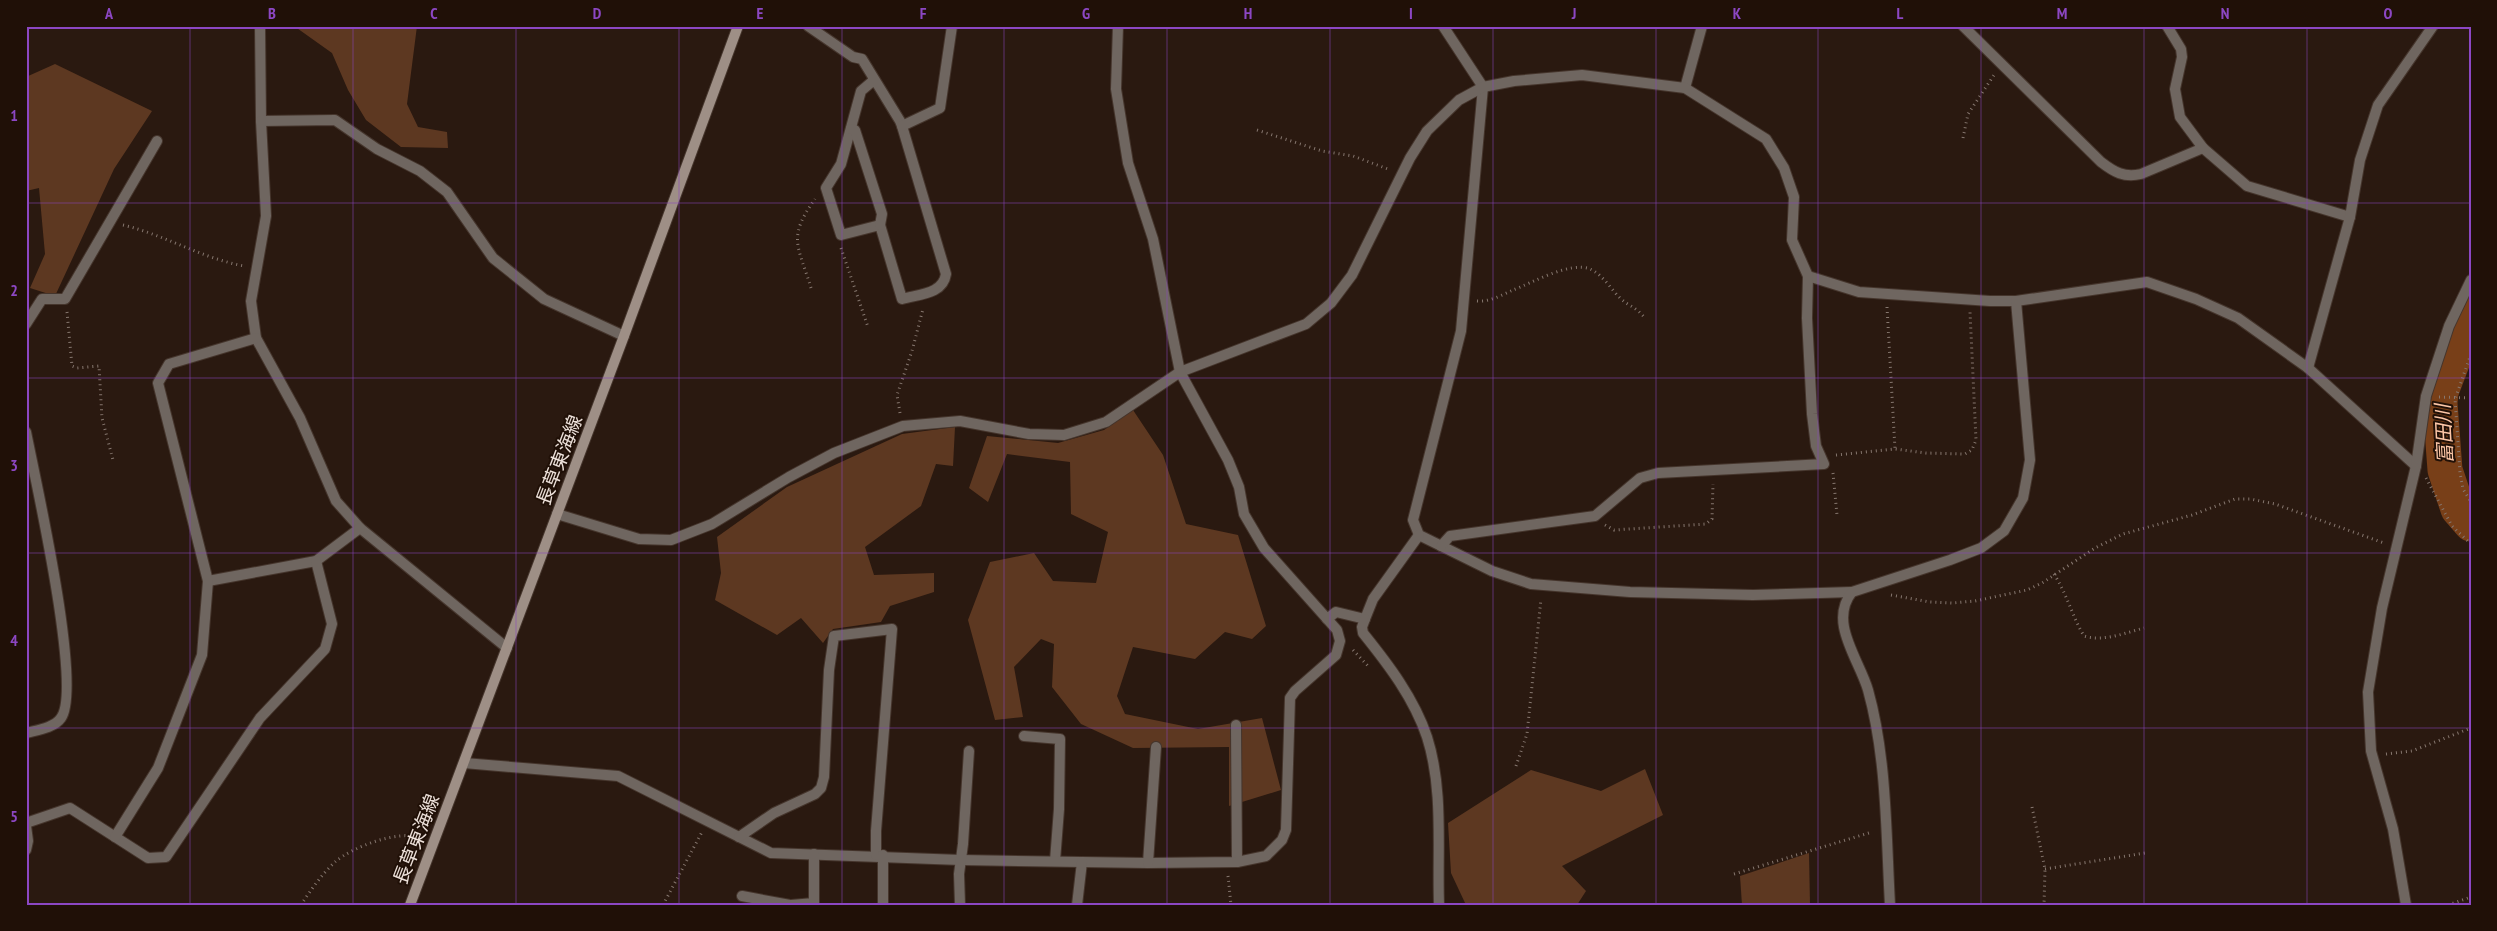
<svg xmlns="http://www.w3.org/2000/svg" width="2497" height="931" font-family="'PT Sans Narrow','Noto Sans JP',sans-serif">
<rect width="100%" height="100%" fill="#2a1910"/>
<g fill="#5d3821">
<polygon points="294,26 417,26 407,104 418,127 447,132 448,148 401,147 366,120 348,90 332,53"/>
<polygon points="55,64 152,111 114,169 55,296 30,288 45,254 39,188 26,191 26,77"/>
<polygon points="1133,410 1163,455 1186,524 1238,535 1266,626 1252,639 1225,632 1195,659 1133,647 1117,696 1125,714 1198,729 1262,718 1281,790 1229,806 1229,747 1133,748 1081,724 1052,687 1054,644 1041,639 1014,667 1023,717 995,720 968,620 990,562 1034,553 1053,581 1096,583 1108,532 1071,514 1070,462 1007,454 988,502 969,488 987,436 1058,443 1104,430"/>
<polygon points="955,427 953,466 936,464 921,506 865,547 874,575 934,573 934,592 890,606 881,622 833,629 823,643 801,618 777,635 715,600 721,573 717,537 787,487 902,434"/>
<polygon points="1645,769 1663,815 1562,866 1586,891 1577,905 1466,905 1451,873 1448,823 1531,770 1601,791"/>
<polygon points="1809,853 1810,905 1742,905 1740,876"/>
</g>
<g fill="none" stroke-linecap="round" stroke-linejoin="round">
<polyline stroke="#783f18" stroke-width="35" points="2471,313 2441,392 2440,403 2445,470 2458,509 2471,524"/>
<g stroke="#45352c" stroke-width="12">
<g id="minor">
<polyline points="260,26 261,121 266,216 251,301 256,338 300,418 336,501 360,528 507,648"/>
<path d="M 808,26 L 853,57 L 862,59 L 900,121 L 902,126 L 946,274 C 943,294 920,294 902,299 L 880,225 L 841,235 L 826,188 L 841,164 L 861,91 L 874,80"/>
<polyline points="1443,26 1483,87 1461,331 1413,520 1419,535 1492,571 1531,584 1630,592 1753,595 1852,592"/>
<path d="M 1963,26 L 2101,162 C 2114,172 2124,178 2141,174 L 2203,148"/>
<polyline points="2167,26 2181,49 2182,57 2175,89 2180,117 2203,148 2247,186 2350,217"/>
<polyline points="1685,88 1702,26"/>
<polyline points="261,121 335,120 377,149 420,171 447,192 493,258 544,299 624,336"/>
<polyline points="902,126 940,108 952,26"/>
<polyline points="851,129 855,130 882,214 880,225"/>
<polyline points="1808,276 1859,292 1990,301 2016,301 2147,282 2196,299 2238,318 2308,368 2416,466"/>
<polyline points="26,324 42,299 65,299 157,141"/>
<polyline points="2308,368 2350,217 2360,160 2378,105 2433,26"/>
<path d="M 26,432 C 35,478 83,688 61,718 C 54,728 37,730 26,733"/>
<polyline points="557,514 639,539 671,540 712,524 789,477 834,453 903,426 960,421 1029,434 1064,435 1106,422 1180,372 1306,324 1331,303 1352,275 1410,158 1427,131 1459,100 1483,87 1514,81 1582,75 1685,88 1766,139 1784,168 1794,197 1792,240 1808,276 1807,318 1812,414 1816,446 1824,464 1658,473 1640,478 1595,516 1450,536 1441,546"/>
<polyline points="208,581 316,561 360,528"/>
<polyline points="1327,619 1336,612 1365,619 1373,599 1419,535"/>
<path d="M 1365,619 L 1362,627 L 1363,633 C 1388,664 1414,698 1427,737 C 1444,790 1437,850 1439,905"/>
<polyline points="1236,725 1237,862"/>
<polyline points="1024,736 1060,739 1059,809 1055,861"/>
<polyline points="464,763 618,776 771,853 961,860 1148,863 1237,862 1266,856 1282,840 1286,830 1290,698 1295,691 1336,655 1340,641 1337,630 1264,548 1244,514 1239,487 1228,460 1180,372 1153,239 1128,163 1116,89 1118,26"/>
<polyline points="26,823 70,808 148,858 166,857 260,718 325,649 332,624 316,561"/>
<polyline points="26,826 28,841 26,850"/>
<polyline points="115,837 158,768 202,655 208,581 158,383 169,364 256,338"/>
<polyline points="739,837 774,813 815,794 821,788 824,777 829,670 834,636 892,629 876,831 876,855"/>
<polyline points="1148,863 1156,747"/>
<polyline points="742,896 790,905"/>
<polyline points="791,905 814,903 814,854"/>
<polyline points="883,905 883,855"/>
<polyline points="960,905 959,874 963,844 969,751"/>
<polyline points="1077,905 1082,862"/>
<path d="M 1890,905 C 1886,834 1887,758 1868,690 C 1859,659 1828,622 1852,592 L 1950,560 L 1981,548 L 2004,531 L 2023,498 L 2030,460 L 2016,301"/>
<polyline points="2406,905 2393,829 2371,751 2368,692 2382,608 2416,466 2426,396 2449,326 2471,280"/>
</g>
</g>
<g stroke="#45352c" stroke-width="12">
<polyline id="secondary" points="410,905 624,336 738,26"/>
</g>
<g stroke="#86776f" stroke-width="3" stroke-dasharray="1 4" stroke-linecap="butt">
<polyline points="1257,130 1322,151 1353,156 1388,169"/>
<polyline points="1963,138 1968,114 1994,75"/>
<path d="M 123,225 C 165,235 201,258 244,266"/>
<polyline points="841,248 868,327"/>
<path d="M 811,288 C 798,245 787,238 815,199"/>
<path d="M 1477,301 C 1490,302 1502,295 1513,290 C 1532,283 1570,261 1590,269 C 1602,274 1611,289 1620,298 C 1628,306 1635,306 1644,317"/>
<polyline points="1887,307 1895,449"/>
<polyline points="67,312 72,366 77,368 99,366 102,418 113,460"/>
<polyline points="2471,354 2455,399 2460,473 2463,489 2471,502"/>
<polyline points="2439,397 2471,398"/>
<polyline points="900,413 897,395 912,351 923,309"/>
<polyline points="1836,455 1895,449 1926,453 1965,454 1972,450 1976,440 1970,312"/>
<polyline points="1833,473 1837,515"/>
<polyline points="2426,478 2452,526 2471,544"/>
<polyline points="1605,525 1614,530 1706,524 1712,519 1713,484"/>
<path d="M 2054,574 C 2067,594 2072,616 2084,636 C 2103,642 2125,633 2144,628"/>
<polyline points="1891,595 1930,602 1952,603 1975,601 2027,590 2042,583 2095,548 2123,534 2192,515 2235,499 2250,499 2275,504 2384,543"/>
<polyline points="1353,650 1369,667"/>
<polyline points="2386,754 2412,751 2471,728"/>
<polyline points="1516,766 1527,734 1541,599"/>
<polyline points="2032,807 2045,869 2044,905"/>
<polyline points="2045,869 2145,853"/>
<polyline points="1734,874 1872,832"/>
<polyline points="1228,876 1231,905"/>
<path d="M 301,905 C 310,891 322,874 335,862 C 352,847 400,829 421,838"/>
<polyline points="663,905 702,832"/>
<polyline points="2448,905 2471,897"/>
</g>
<use href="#minor" stroke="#6f6660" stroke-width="10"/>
<use href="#secondary" stroke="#9e8f86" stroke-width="10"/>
</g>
<path fill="none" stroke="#8c47c3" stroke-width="1" stroke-opacity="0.55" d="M 190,26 L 190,905M 353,26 L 353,905M 516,26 L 516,905M 679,26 L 679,905M 842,26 L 842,905M 1004,26 L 1004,905M 1167,26 L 1167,905M 1330,26 L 1330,905M 1493,26 L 1493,905M 1656,26 L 1656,905M 1818,26 L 1818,905M 1981,26 L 1981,905M 2144,26 L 2144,905M 2307,26 L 2307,905M 26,203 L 2471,203M 26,378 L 2471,378M 26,553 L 2471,553M 26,728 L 2471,728"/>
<g text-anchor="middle" stroke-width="4" stroke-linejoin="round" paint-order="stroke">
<g font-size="19" fill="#ede1da" stroke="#201007">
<text transform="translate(559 460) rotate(-69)" y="7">長草東海線</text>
<text transform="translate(416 839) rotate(-69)" y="7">長草東海線</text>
</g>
<g font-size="20" font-style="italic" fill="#fcc6a7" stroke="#201007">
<text transform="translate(2444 434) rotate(-93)" y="7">富田川</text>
</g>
</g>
<rect width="2497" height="931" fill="none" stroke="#201007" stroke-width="55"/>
<rect x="28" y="28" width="2442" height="876" fill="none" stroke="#8c47c3" stroke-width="2"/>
<g font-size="16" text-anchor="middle" font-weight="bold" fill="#8c47c3">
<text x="109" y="19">A</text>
<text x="272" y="19">B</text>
<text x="434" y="19">C</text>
<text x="597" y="19">D</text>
<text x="760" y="19">E</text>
<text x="923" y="19">F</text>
<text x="1086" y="19">G</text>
<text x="1248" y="19">H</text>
<text x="1411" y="19">I</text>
<text x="1574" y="19">J</text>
<text x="1737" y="19">K</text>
<text x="1900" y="19">L</text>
<text x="2062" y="19">M</text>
<text x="2225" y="19">N</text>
<text x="2388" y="19">O</text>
<text x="14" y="121">1</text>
<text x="14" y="296">2</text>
<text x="14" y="471">3</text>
<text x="14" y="646">4</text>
<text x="14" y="822">5</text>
</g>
</svg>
